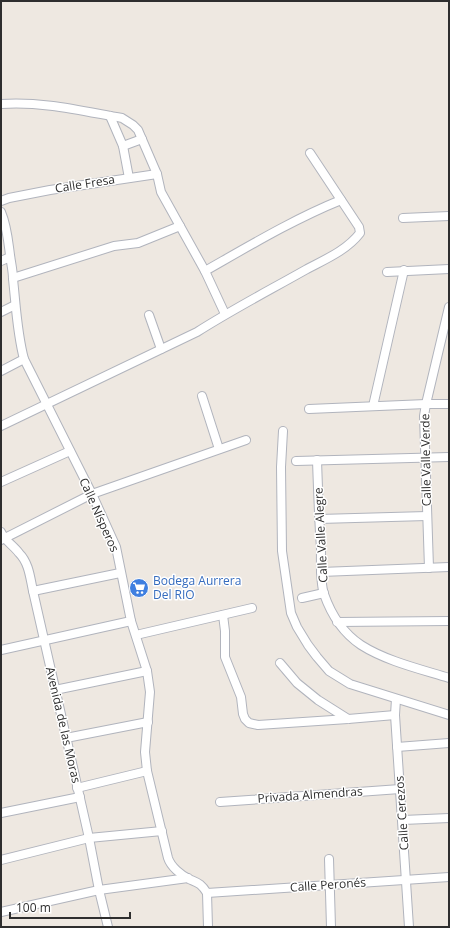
<svg xmlns="http://www.w3.org/2000/svg" width="450" height="928" font-family="'Open Sans',sans-serif">
<rect width="100%" height="100%" fill="#eee8e1"/>
<g fill="none" stroke-linecap="round" stroke-linejoin="round">
<g stroke="#b1b4bd" stroke-width="10">
<g id="minor">
<path d="M 1,104 C 42,101 82,111 122,118 L 133,125 L 138,130 L 141,137 L 157,174 L 161,192 L 205,271 L 225,314"/>
<polyline points="110,116 123,146 129,178"/>
<polyline points="123,146 142,139"/>
<polyline points="1,201 9,198 50,190 157,174"/>
<path d="M 1,212 C 7,226 8,240 10,255 C 11,263 13,271 13,279 C 16,306 17,333 24,359 L 92,494 L 116,547 L 131,621 L 147,671 L 150,692 L 145,752 L 147,771 L 168,858 C 171,867 181,875 189,879 C 198,883 201,883 207,893 L 208,927"/>
<polyline points="403,218 449,216"/>
<polyline points="1,261 10,257"/>
<path d="M 205,271 C 249,246 294,219 341,200"/>
<polyline points="387,272 449,269"/>
<polyline points="13,278 114,246 138,243 180,226"/>
<polyline points="1,312 15,305"/>
<polyline points="149,315 161,349"/>
<polyline points="1,371 24,359"/>
<polyline points="202,396 219,449"/>
<polyline points="373,406 404,270"/>
<polyline points="309,409 426,404 449,404"/>
<path d="M 1,426 L 197,332 C 233,309 270,290 307,269 C 326,259 347,250 360,233 L 359,227 L 310,153"/>
<polyline points="283,431 281,467 282,551 291,613 297,627 308,645 317,657 329,671 350,684 449,715"/>
<path d="M 317,460 C 318,490 319,519 321,549 C 321,562 320,582 324,594 C 331,614 343,633 361,645 C 386,661 420,669 449,678"/>
<polyline points="296,461 449,457"/>
<polyline points="1,482 70,451"/>
<polyline points="319,519 427,516"/>
<path d="M 1,532 C 5,541 13,545 19,553 C 29,563 30,577 33,591 L 89,838 L 99,890 L 108,927"/>
<polyline points="1,540 92,494 246,440"/>
<polyline points="429,568 424,416 426,404 449,307"/>
<polyline points="321,572 449,567"/>
<polyline points="33,591 120,573"/>
<polyline points="302,598 324,593"/>
<polyline points="223,615 225,631 225,657 241,697 243,714 245,719 249,723 258,725 348,719 395,715"/>
<polyline points="337,622 449,621"/>
<polyline points="136,635 252,608"/>
<polyline points="1,650 131,621"/>
<polyline points="280,663 297,683 318,700 348,719"/>
<polyline points="55,690 147,671"/>
<polyline points="396,699 395,715 409,927"/>
<polyline points="66,738 148,722"/>
<polyline points="397,747 449,743"/>
<polyline points="77,788 147,771"/>
<polyline points="220,802 400,789"/>
<polyline points="1,813 80,797"/>
<polyline points="403,820 449,818"/>
<polyline points="329,859 331,927"/>
<polyline points="1,860 89,838 162,831"/>
<polyline points="207,893 449,877"/>
<polyline points="1,912 99,890 188,878"/>
</g>
</g>
<use href="#minor" stroke="#fff" stroke-width="8"/>
</g>
<defs>
<g id="supermarket-disc" transform="scale(1)"><circle r="9.5" fill="#3f7fe0" stroke="#fff"/><path d="M-6-5.5h2.5l.6 2H6L4.5 2H-2.5L-4.4-4H-6ZM-1.5 3.2a1.3 1.3 0 1 0 .1 0ZM3 3.2a1.3 1.3 0 1 0 .1 0Z" fill="#fff"/></g>
</defs>
<g fill-rule="evenodd">
<use href="#supermarket-disc" x="139" y="588"/>
</g>
<g text-anchor="middle" stroke-width="3" stroke-linejoin="round" paint-order="stroke">
<g font-size="12" fill="#2e2e2e" stroke="#fff">
<text transform="translate(85 184) rotate(-9)" y="4">Calle Fresa</text>
<text transform="translate(426 460) rotate(-91)" y="4">Calle Valle Verde</text>
<text transform="translate(99 515) rotate(66)" y="4">Calle Nísperos</text>
<text transform="translate(321 535) rotate(-93)" y="4">Calle Valle Alegre</text>
<text transform="translate(63 725) rotate(77)" y="4">Avenida de las Moras</text>
<text transform="translate(310 795) rotate(-4)" y="4">Privada Almendras</text>
<text transform="translate(402 813) rotate(-94)" y="4">Calle Cerezos</text>
<text transform="translate(328 885) rotate(-4)" y="4">Calle Peronés</text>
</g>
<g font-size="12" fill="#366cbe" stroke="#fff" text-anchor="start">
<text x="153" y="585">Bodega Aurrera<tspan x="153" dy="14">Del RIO</tspan></text>
</g>
</g>
<rect width="450" height="928" fill="none" stroke="#2e2e2e" stroke-width="4"/>
<path d="M10 912v6h120v-6" fill="none" stroke="#2e2e2e" stroke-width="2"/>
<text x="16" y="912" font-size="12" fill="#2e2e2e" stroke="#ffffff" stroke-width="3" paint-order="stroke">100 m</text>
</svg>
